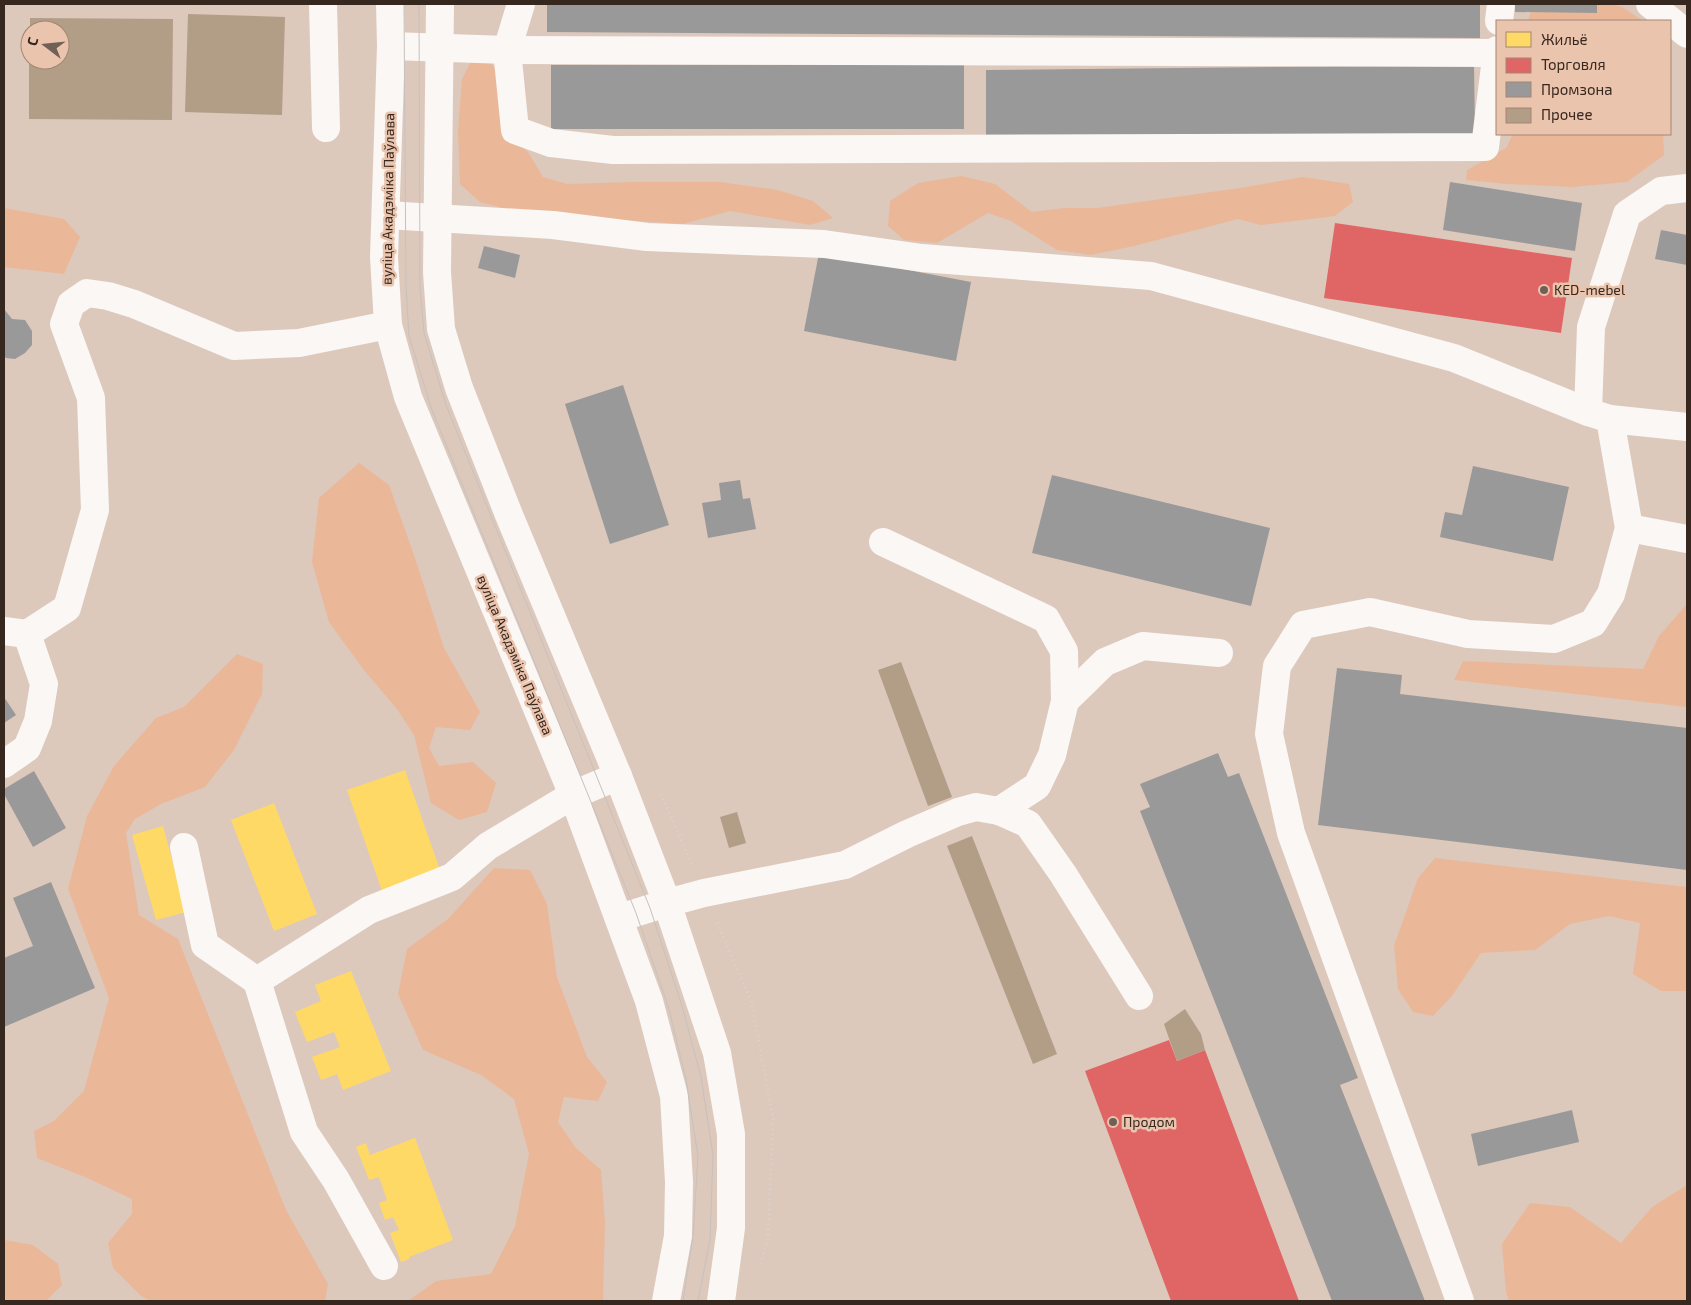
<svg xmlns="http://www.w3.org/2000/svg" width="1691" height="1305" font-family="'Exo 2',sans-serif">
<rect width="100%" height="100%" fill="#ddc8bc"/>
<g fill="#eab898">
<polygon points="1533,4 1610,4 1622,7 1643,21 1528,21"/>
<polygon points="472,59 489,61 505,80 513,140 528,152 543,177 567,184 631,182 719,182 778,190 813,201 833,218 810,225 730,211 683,224 521,213 480,202 460,184 458,131 462,79"/>
<polygon points="1513,134 1663,134 1664,155 1627,182 1572,187 1507,184 1466,180 1467,170 1506,148"/>
<polygon points="961,176 995,184 1032,212 1064,208 1097,208 1240,188 1303,177 1349,184 1353,202 1335,216 1261,225 1238,219 1134,246 1091,255 1057,250 1011,221 988,213 937,243 904,240 888,226 890,201 918,183"/>
<polygon points="4,208 64,219 80,237 64,274 4,267"/>
<polygon points="359,463 389,485 415,558 444,648 480,712 470,730 436,727 429,748 439,766 473,762 496,783 487,812 459,820 431,803 414,735 397,709 363,669 329,622 312,562 319,498"/>
<polygon points="1687,604 1687,707 1454,680 1463,661 1643,669 1659,636"/>
<polygon points="237,654 263,664 262,694 234,750 205,787 161,804 135,819 126,833 139,915 178,939 286,1210 328,1284 325,1301 150,1301 141,1296 113,1268 108,1243 132,1214 132,1199 85,1177 37,1158 34,1131 54,1121 84,1091 109,998 68,889 87,816 114,766 156,718 184,707"/>
<polygon points="1435,858 1687,887 1687,991 1661,991 1633,974 1640,923 1609,916 1570,924 1535,950 1481,953 1452,996 1433,1016 1413,1012 1398,989 1394,946 1418,878"/>
<polygon points="494,868 530,870 547,904 557,977 587,1057 607,1082 598,1101 564,1097 558,1122 576,1148 601,1170 605,1222 603,1301 408,1301 436,1281 491,1274 515,1226 529,1154 514,1099 481,1075 423,1050 398,994 407,949 448,919"/>
<polygon points="1687,1185 1687,1301 1509,1301 1506,1292 1502,1244 1530,1203 1570,1207 1621,1243 1652,1207"/>
<polygon points="4,1240 33,1245 58,1264 62,1285 46,1301 4,1301"/>
</g>
<g fill="#ffd966">
<polygon points="405,770 440,870 382,891 347,790"/>
<polygon points="274,803 317,914 274,931 231,820"/>
<polygon points="163,826 186,912 156,920 132,835"/>
<polygon points="351,971 391,1071 343,1090 337,1074 321,1080 312,1057 340,1047 334,1032 307,1042 295,1012 321,1001 315,985"/>
<polygon points="415,1138 453,1240 409,1257 409,1259 401,1262 390,1233 399,1230 393,1217 385,1220 379,1203 387,1200 379,1177 369,1180 356,1147 366,1143 370,1155"/>
</g>
<g fill="#e06666">
<polygon points="1335,223 1572,258 1561,333 1324,298"/>
<polygon points="1169,1040 1177,1061 1205,1050 1299,1301 1171,1301 1085,1071"/>
</g>
<g fill="#999">
<polygon points="547,4 1480,4 1480,38 547,32"/>
<polygon points="1515,4 1597,4 1597,13 1515,12"/>
<rect x="551" y="65" width="413" height="64"/>
<polygon points="1474,65 1475,134 986,139 986,70"/>
<polygon points="1450,182 1582,203 1575,251 1443,230"/>
<polygon points="1661,230 1687,235 1687,265 1655,259"/>
<polygon points="484,246 520,255 515,278 478,268"/>
<polygon points="819,253 971,282 956,361 804,331"/>
<polygon points="4,309 12,319 25,320 32,331 32,345 25,353 15,359 6,358 4,356"/>
<polygon points="623,385 669,525 610,544 565,404"/>
<polygon points="1473,466 1569,487 1553,561 1440,537 1445,512 1462,515"/>
<polygon points="1052,475 1270,528 1251,606 1032,553"/>
<polygon points="740,480 743,499 750,498 756,529 708,538 702,503 721,500 719,483"/>
<polygon points="1337,668 1402,675 1400,694 1687,728 1687,870 1318,825"/>
<polygon points="4,697 16,715 4,723"/>
<polygon points="1218,753 1228,777 1239,773 1358,1078 1340,1085 1425,1301 1332,1301 1140,811 1150,807 1140,784"/>
<polygon points="34,771 66,828 33,847 4,794 4,789"/>
<polygon points="51,882 95,988 4,1027 4,958 33,946 13,898"/>
<polygon points="1572,1110 1579,1142 1478,1166 1471,1134"/>
</g>
<g fill="#b29d87">
<polygon points="188,14 285,17 282,115 185,112"/>
<polygon points="30,18 173,19 172,120 29,119 29,60 60,60 60,30 30,30"/>
<polygon points="901,662 952,797 928,806 878,670"/>
<polygon points="737,812 746,843 729,848 720,817"/>
<polygon points="972,836 1057,1054 1033,1064 947,846"/>
<polygon points="1185,1009 1201,1034 1205,1050 1177,1061 1164,1024"/>
</g>
<g fill="none" stroke-linecap="round" stroke-linejoin="round">
<g stroke="#dad3cf" stroke-width="3" stroke-dasharray="1 4" stroke-linecap="butt">
<polyline points="661,794 692,864"/>
<polyline points="717,923 751,1000 773,1119 768,1237 760,1266"/>
</g>
<g stroke="#faf7f5" stroke-width="28">
<polyline points="323,4 326,128"/>
<polyline points="521,4 507,50 515,130 551,143 613,150 1485,147 1497,50"/>
<polyline points="1650,4 1687,34"/>
<polyline points="1499,21 1501,4"/>
<polyline points="391,46 507,50 1497,53"/>
<polyline points="386,215 553,225 647,237 824,244 922,258 1151,276 1454,358 1588,412"/>
<polyline points="1610,419 1687,427"/>
<polyline points="1629,528 1687,539"/>
<polyline points="883,542 1046,619 1064,651 1065,701 1052,755 1037,786 999,811"/>
<polyline points="4,631 27,634 67,608 95,510 91,398 64,324 71,304 87,293 108,296 134,304 234,346 299,343 388,325"/>
<polyline points="1065,701 1105,662 1143,646 1219,653"/>
<polyline points="4,764 27,748 38,721 44,684 27,634"/>
<polyline points="184,847 205,945 257,981"/>
<polyline points="619,918 667,903 704,893 845,865 907,834 958,812 976,807 999,811 1028,824 1063,874 1139,996"/>
<polyline points="384,1266 336,1180 304,1132 257,981 369,910 452,877 488,846 573,795 618,776"/>
<polyline points="1460,1301 1291,833 1269,734 1277,666 1303,625 1370,612 1468,634 1554,639 1593,623 1611,594 1629,528 1610,419 1588,412 1591,327 1627,214 1661,191 1687,188"/>
</g>
<g stroke="#faf7f5" stroke-width="28">
<polyline points="390,4 391,46 384,257 388,325 408,397 573,795 649,1001 674,1096 679,1182 678,1236 666,1301"/>
<polyline points="440,4 437,272 441,329 459,388 509,515 618,776 667,903 717,1053 731,1134 731,1228 721,1301"/>
</g>
<g stroke="#c7c1be" stroke-width="1">
<polyline points="404,4 406,287 409,336 432,410 636,913 669,1009 686,1080 698,1156 693,1236 683,1301"/>
<polyline points="419,4 420,288 424,333 446,405 650,908 682,1006 701,1077 713,1155 710,1240 698,1301"/>
</g>
</g>
<g fill="#716056" stroke="#ebc4ae" stroke-width="2">
<circle cx="1544" cy="290" r="5"/>
<circle cx="1113" cy="1122" r="5"/>
</g>
<g text-anchor="middle" stroke-width="5" stroke-linejoin="round" paint-order="stroke">
<g font-size="14" fill="#37281f" stroke="#ebc4ae">
<text transform="translate(388 199) rotate(-89)" y="5">вуліца Акадэміка Паўлава</text>
<text transform="translate(515 655) rotate(67)" y="5">вуліца Акадэміка Паўлава</text>
</g>
<g font-size="14" fill="#37281f" stroke="#ebc4ae" text-anchor="start">
<text x="1554" y="295">KED-mebel</text>
<text x="1123" y="1127">Продом</text>
</g>
</g>
<rect width="1691" height="1305" fill="none" stroke="#37281f" stroke-width="10"/>
<rect x="1496" y="20" width="175" height="115" fill="#ebc4ae" stroke="#a38675"/>
<rect x="1506" y="32" width="25" height="15" fill="#ffd966" stroke="#a38675"/>
<text x="1541" y="45" font-size="15" fill="#37281f">Жильё</text>
<rect x="1506" y="58" width="25" height="15" fill="#e06666" stroke="#a38675"/>
<text x="1541" y="70" font-size="15" fill="#37281f">Торговля</text>
<rect x="1506" y="82" width="25" height="15" fill="#999999" stroke="#a38675"/>
<text x="1541" y="95" font-size="15" fill="#37281f">Промзона</text>
<rect x="1506" y="108" width="25" height="15" fill="#b29d87" stroke="#a38675"/>
<text x="1541" y="120" font-size="15" fill="#37281f">Прочее</text>
<g transform="translate(45 45) rotate(286)"><circle r="24" fill="#ebc4ae" stroke="#a38675"/>
<path d="M0-4L9 19L0 12L-9 19Z" fill="#716056"/>
<text y="-8" font-size="14" font-weight="bold" text-anchor="middle" fill="#37281f">С</text>
</g>
</svg>
